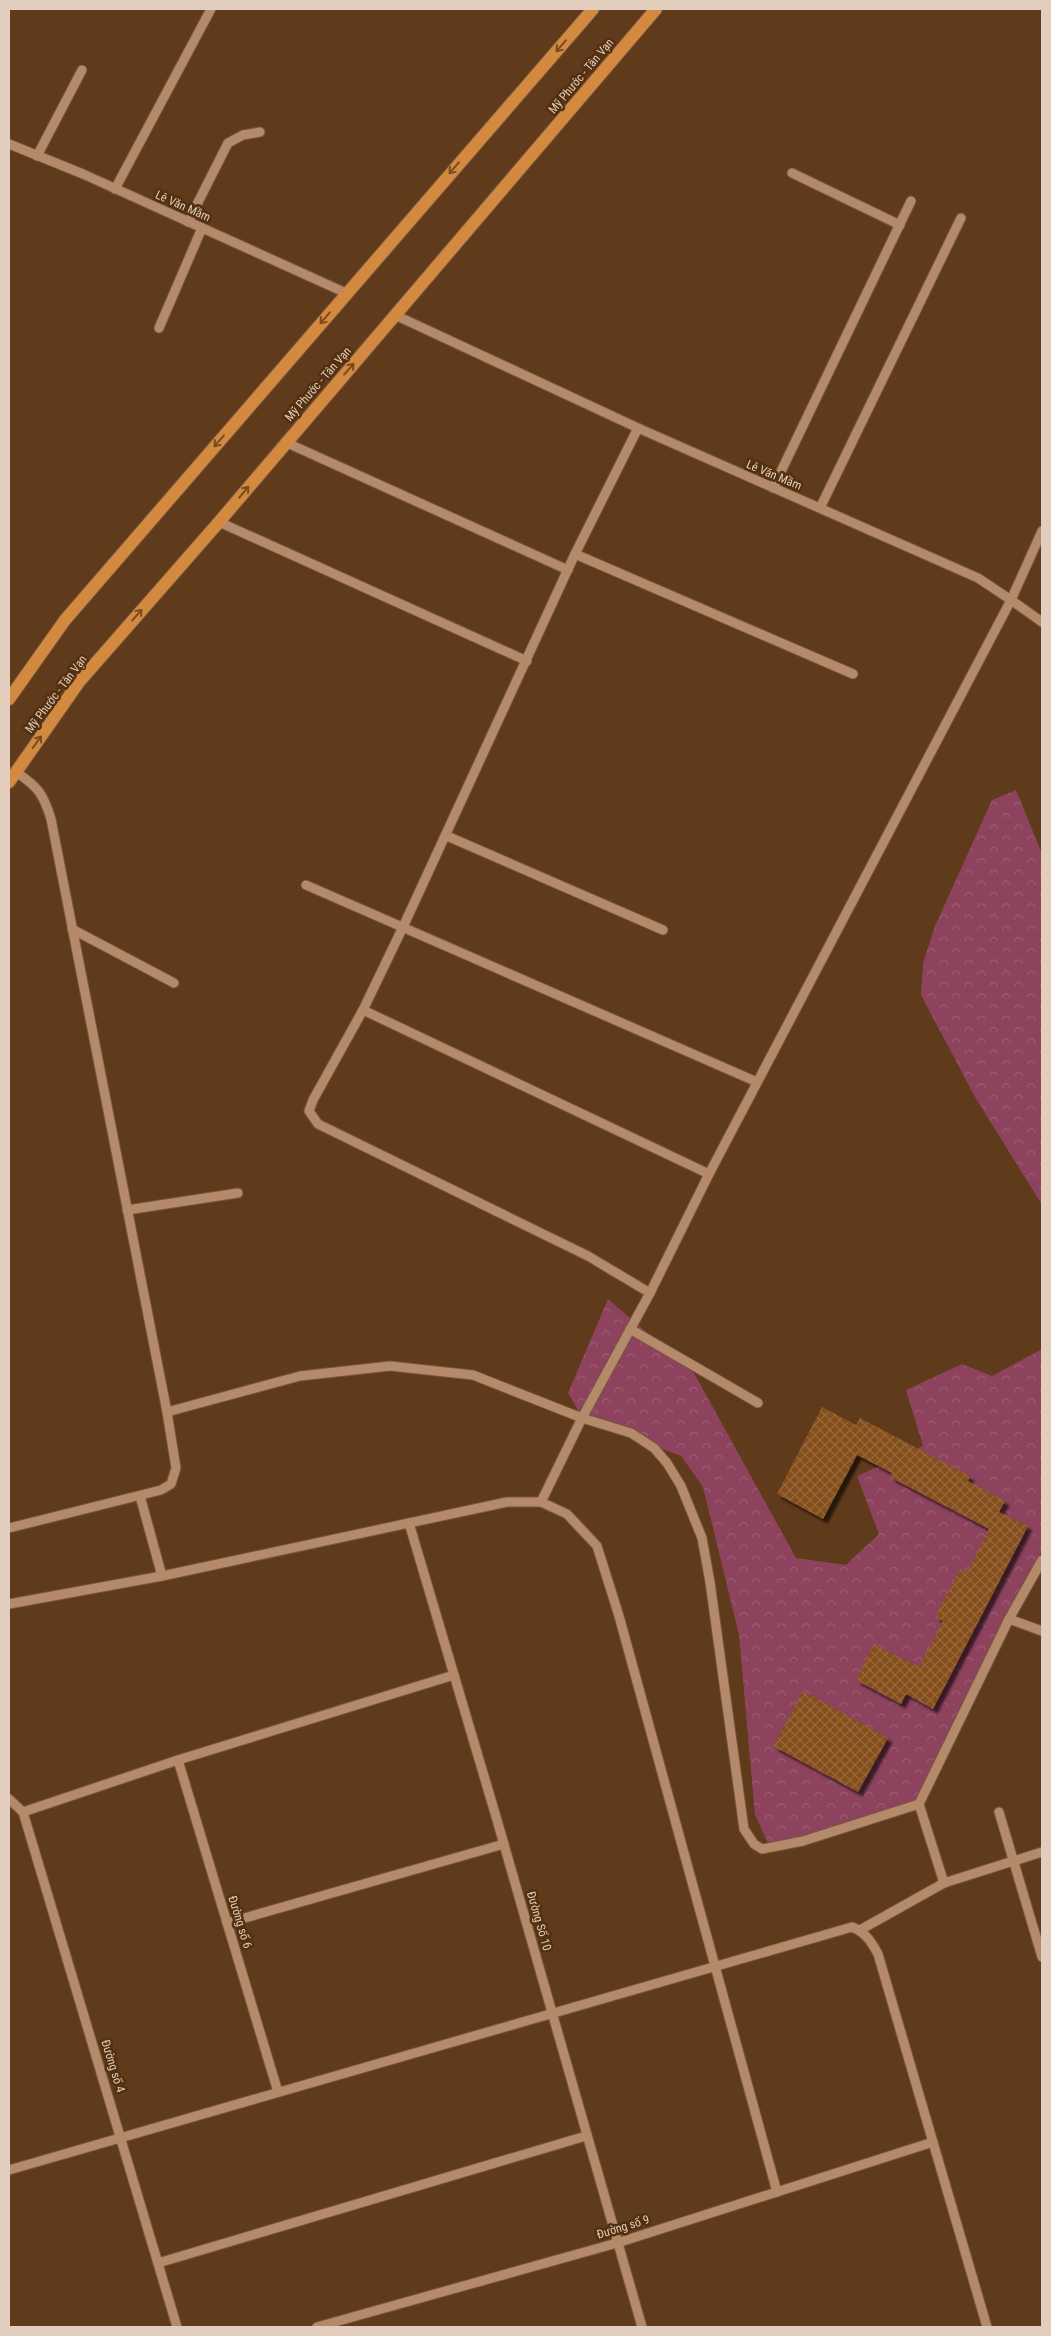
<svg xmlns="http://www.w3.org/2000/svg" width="1051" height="2336" font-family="'Roboto Condensed',sans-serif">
<defs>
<pattern id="forest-crowns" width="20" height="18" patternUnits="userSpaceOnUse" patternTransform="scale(1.25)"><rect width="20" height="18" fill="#8d425d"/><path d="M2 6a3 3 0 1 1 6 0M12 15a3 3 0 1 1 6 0" fill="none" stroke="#9d5c72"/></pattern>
<pattern id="building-cross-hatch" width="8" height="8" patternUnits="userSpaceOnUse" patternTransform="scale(1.25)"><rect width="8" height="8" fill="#854f1d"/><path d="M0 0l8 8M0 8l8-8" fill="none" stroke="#96673c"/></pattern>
<filter id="shadow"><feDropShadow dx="4.5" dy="4.5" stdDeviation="1" flood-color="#0009"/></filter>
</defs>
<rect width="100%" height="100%" fill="#5f3a1b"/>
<g fill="url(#forest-crowns)">
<polygon points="1016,790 1042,854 1042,1205 975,1097 921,995 923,963 935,926 992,800"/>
<polygon points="608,1299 694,1373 796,1558 846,1565 879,1534 857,1476 923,1446 906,1390 962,1364 992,1376 1042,1349 1042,1550 919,1804 772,1852 755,1815 739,1635 703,1487 681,1456 582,1418 568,1393"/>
</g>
<g fill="url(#building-cross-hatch)" filter="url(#shadow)">
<polygon points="822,1407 856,1425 860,1418 970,1476 968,1481 1005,1501 999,1512 1028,1526 933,1709 906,1694 901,1704 856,1680 874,1644 919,1667 943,1621 935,1617 960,1569 967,1572 989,1529 890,1477 892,1473 857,1455 823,1519 777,1494"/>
<polygon points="803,1691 888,1738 858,1792 773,1746"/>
</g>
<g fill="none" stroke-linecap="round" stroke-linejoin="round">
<g stroke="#76573c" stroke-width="11">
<g id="minor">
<polyline points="9,144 83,174 346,293"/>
<polyline points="37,156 82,70"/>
<polyline points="792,173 900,225"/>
<polyline points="115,189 211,9"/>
<polyline points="188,222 228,143 243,135 260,132"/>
<polyline points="395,315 638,428 978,578 1011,600 709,1174 650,1293 582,1418 541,1502"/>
<polyline points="159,328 202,228"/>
<polyline points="638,428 575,554 403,927 363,1010 313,1100 309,1111 318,1124 588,1256 650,1293"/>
<polyline points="285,442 568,570"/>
<polyline points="773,488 911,201"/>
<polyline points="820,508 961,218"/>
<polyline points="219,522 527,661"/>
<polyline points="1042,531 1011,600 1042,622"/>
<polyline points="575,554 853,674"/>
<polyline points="447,836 663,930"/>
<polyline points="306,885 757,1082"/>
<polyline points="72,929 174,983"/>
<polyline points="363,1010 709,1174"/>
<polyline points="127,1210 238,1193"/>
<polyline points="630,1329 758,1403"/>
<polyline points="167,1412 300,1376 390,1366 473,1375 582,1418 631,1433 654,1448 667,1463 681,1486 702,1538 710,1582 744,1829 754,1844 762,1849 803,1841 919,1804"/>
<polyline points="140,1496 162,1576"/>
<polyline points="409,1523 497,1820 642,2327"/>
<path d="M 9,1528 L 161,1490 L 171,1484 L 176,1468 L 167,1412 L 51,819 C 43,793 38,787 16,772"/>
<polyline points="9,1604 162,1576 507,1502 541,1502 567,1514 597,1546 619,1616 777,2192"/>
<polyline points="1009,1619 1042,1631"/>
<polyline points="178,1760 278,2092"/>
<polyline points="9,1799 23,1812 178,1760 454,1675"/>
<polyline points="23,1812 177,2327"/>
<polyline points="999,1812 1042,1957"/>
<polyline points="944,1883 919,1804 1009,1619 1042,1560"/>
<polyline points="227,1923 504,1844"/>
<polyline points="860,1930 944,1883 1042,1852"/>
<path d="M 9,2170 L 852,1927 C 865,1932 871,1941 878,1954 L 987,2327"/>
<polyline points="158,2263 586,2136"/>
<polyline points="317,2327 617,2243 933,2142"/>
</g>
</g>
<g stroke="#76573c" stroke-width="14">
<g id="major">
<polyline points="9,699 65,620 593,9"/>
<polyline points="9,782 79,682 219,522 656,9"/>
</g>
</g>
<use href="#minor" stroke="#b48a6a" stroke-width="9"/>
<use href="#major" stroke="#d48940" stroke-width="12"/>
</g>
<defs><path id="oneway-shaft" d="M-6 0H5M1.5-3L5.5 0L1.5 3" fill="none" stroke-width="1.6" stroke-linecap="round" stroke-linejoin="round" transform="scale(1.25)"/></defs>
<g stroke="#7a4b1e">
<use href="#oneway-shaft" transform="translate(561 46) rotate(131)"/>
<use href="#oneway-shaft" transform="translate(454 168) rotate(131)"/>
<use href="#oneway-shaft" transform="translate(325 318) rotate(131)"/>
<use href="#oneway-shaft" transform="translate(349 369) rotate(-49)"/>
<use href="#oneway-shaft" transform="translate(219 441) rotate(131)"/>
<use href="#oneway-shaft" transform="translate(244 492) rotate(-50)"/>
<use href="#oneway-shaft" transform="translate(137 615) rotate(-49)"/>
<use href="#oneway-shaft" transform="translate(37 742) rotate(-55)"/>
</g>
<g text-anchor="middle" stroke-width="5" stroke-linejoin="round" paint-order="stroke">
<g font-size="12" fill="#e3cdbc" stroke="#533010">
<text transform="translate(581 76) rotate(-50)" y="4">Mỹ Phước - Tân Vạn</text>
<text transform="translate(183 206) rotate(24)" y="4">Lê Văn Mầm</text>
<text transform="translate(318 384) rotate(-49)" y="4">Mỹ Phước - Tân Vạn</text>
<text transform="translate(774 475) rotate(23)" y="4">Lê Văn Mầm</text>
<text transform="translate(56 694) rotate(-53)" y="4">Mỹ Phước - Tân Vạn</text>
<text transform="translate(539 1921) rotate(74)" y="4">Đường Số 10</text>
<text transform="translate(240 1922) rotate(73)" y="4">Đường số 6</text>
<text transform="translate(113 2066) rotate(73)" y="4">Đường số 4</text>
<text transform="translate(623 2227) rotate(-17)" y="4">Đường số 9</text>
</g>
</g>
<rect width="1051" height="2336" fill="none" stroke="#e3cdbc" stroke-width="20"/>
</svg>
